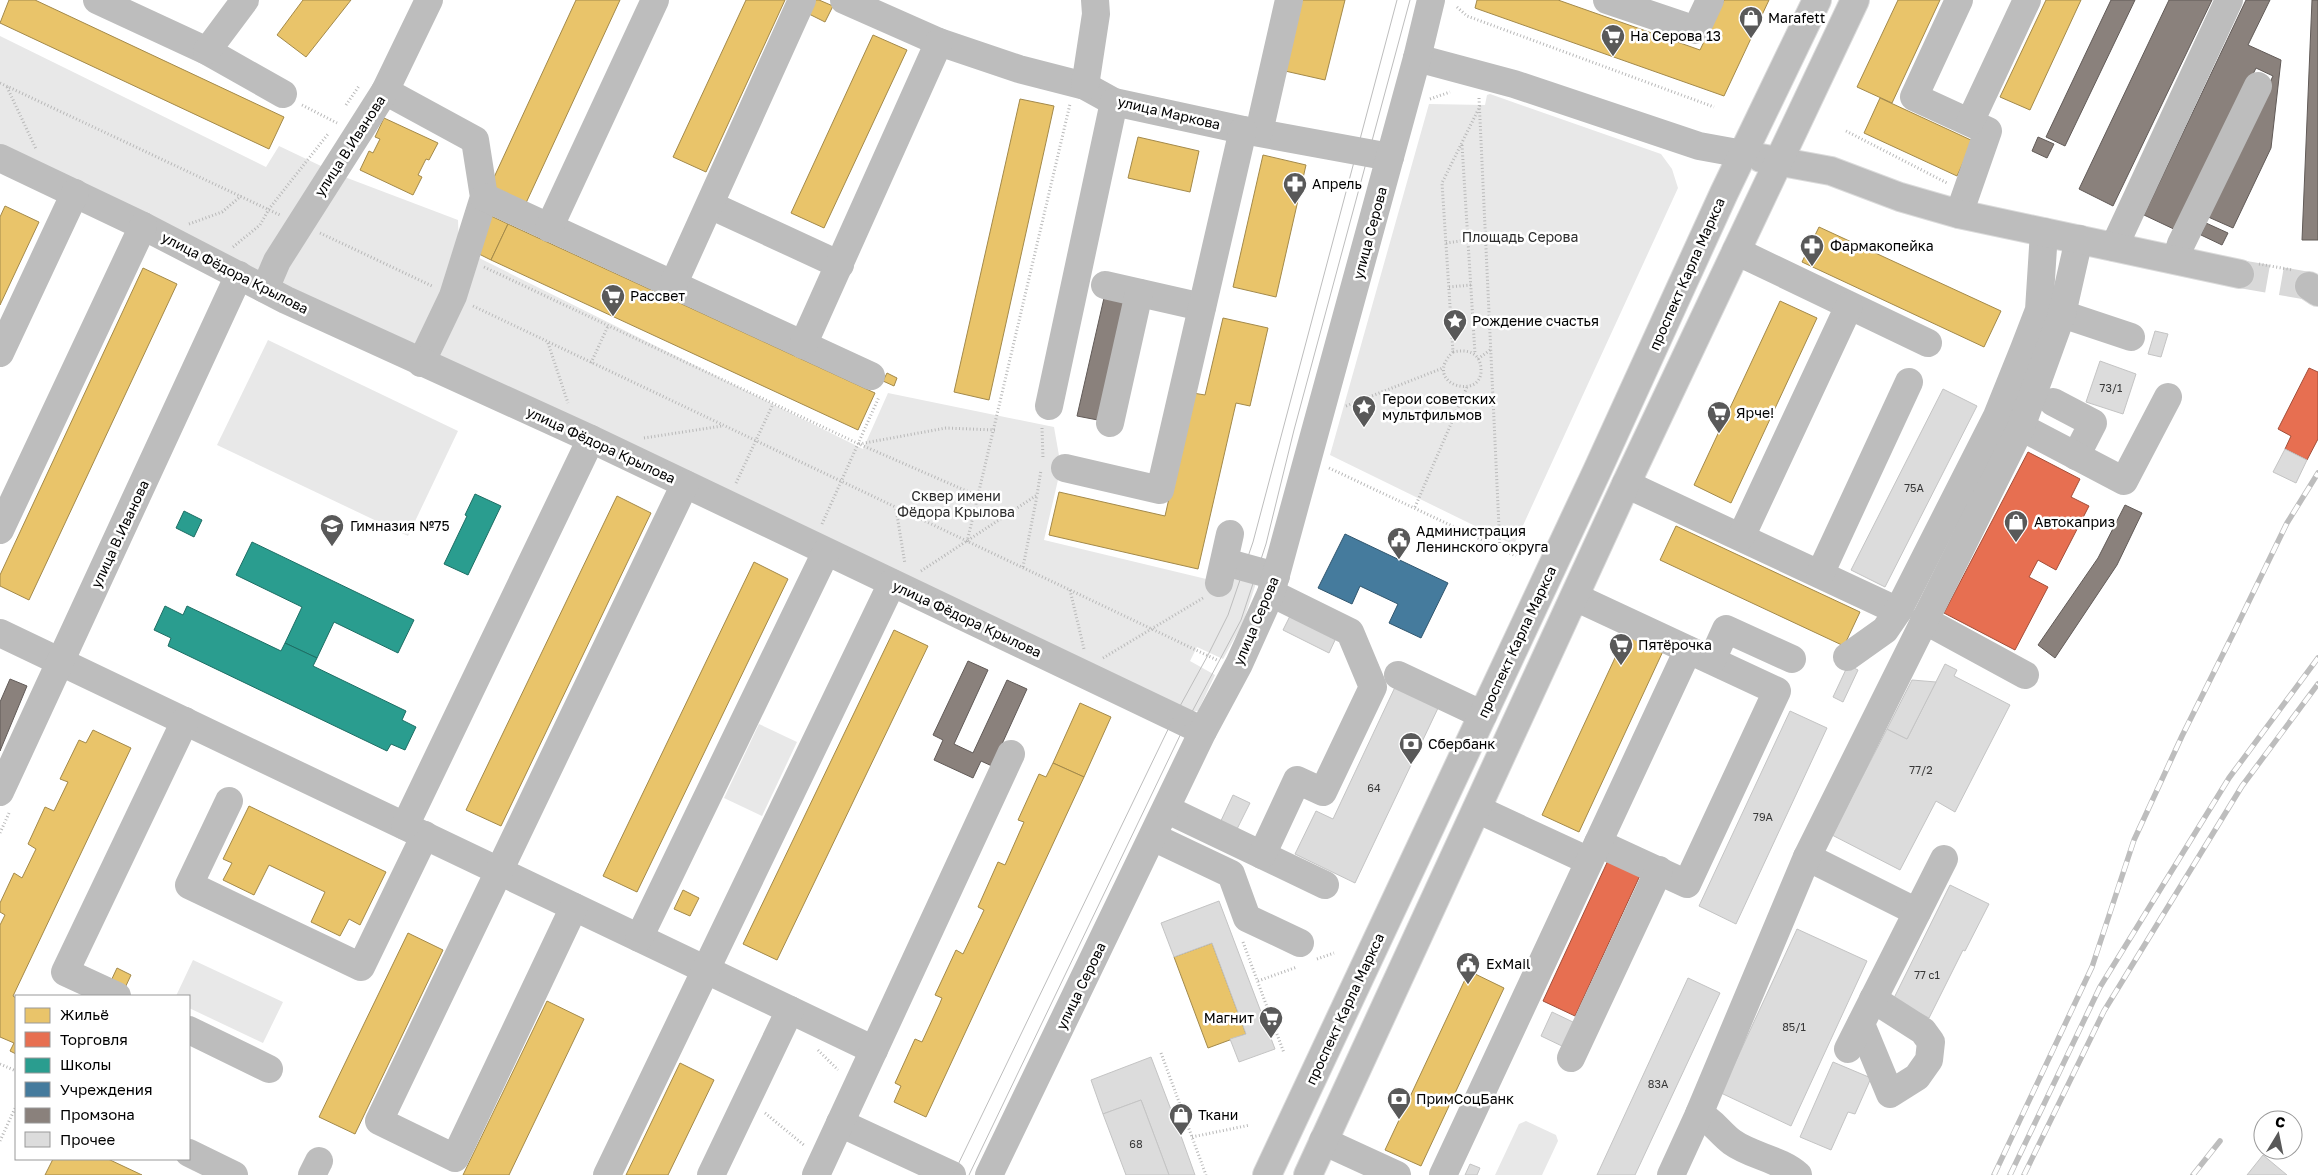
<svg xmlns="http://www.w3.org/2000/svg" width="2318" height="1175" font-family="'Golos Text',sans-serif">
<rect width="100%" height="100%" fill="#fff"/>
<g fill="#e8e8e8">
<polygon points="0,36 266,167 279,146 342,176 458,220 459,248 863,449 888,393 1054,427 1061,467 1044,540 1227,584 1229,572 1257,580 1243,623 1223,659 1197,647 1190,661 1215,675 1198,711 1185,712 0,152"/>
<polygon points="1490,94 1661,154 1672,169 1678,188 1514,545 1330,455 1429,104 1485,105 1487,95"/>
<polygon points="268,340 458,431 408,536 217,445"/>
<polygon points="759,724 797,742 762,816 724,798"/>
<polygon points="193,960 283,1002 263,1043 189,1008 189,996 176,996"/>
<polygon points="1526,1121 1556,1135 1558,1141 1542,1175 1495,1175 1519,1124"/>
</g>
<g fill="#e9c46a" stroke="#a3894a">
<polygon points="9,0 35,0 284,117 269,149 0,23"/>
<polygon points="303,0 351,0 306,57 277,35"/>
<polygon points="576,0 620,0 526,203 490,186"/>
<polygon points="746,0 785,0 706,172 673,157"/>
<polygon points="811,0 819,0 833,6 825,22 805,12"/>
<polygon points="1302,0 1345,0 1325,80 1285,71"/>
<polygon points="1477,0 1558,0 1700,50 1724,0 1769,0 1724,96 1475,8"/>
<polygon points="1898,0 1940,0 1892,103 1857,87"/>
<polygon points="2046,0 2081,0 2030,110 2000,97"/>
<polygon points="873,35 907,50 824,228 791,213"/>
<polygon points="1880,98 1973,141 1957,176 1864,133"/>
<polygon points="1020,99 1054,106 989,400 954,392"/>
<polygon points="384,118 438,143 429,160 426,159 418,175 422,177 413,195 360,170 369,151 373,153 380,139 375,137"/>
<polygon points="1138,137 1199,151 1190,192 1128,178"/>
<polygon points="1263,155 1306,165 1276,297 1233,287"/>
<polygon points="5,206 39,222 0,305 0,217"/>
<polygon points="491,216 508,224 491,260 475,252"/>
<polygon points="508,224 875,393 858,430 491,260"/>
<polygon points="1819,227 2001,311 1984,347 1802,262"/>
<polygon points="143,268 177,284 29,600 0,586 0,575"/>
<polygon points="1780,301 1817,318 1731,503 1694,485"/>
<polygon points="1223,318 1268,328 1250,406 1236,403 1198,569 1049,535 1059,492 1165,516 1193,393 1205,395"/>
<polygon points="887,373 897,378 894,386 883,381"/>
<polygon points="617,496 651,513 501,826 466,810"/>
<polygon points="1676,526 1860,612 1844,646 1660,560"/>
<polygon points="754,562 788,579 637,892 603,876"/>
<polygon points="894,630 928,646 777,960 743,944"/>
<polygon points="1627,632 1664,649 1579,832 1542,815"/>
<polygon points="1080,703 1111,717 1084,777 1053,763"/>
<polygon points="93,730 131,748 13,996 16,998 16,1054 10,1051 14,1043 0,1037 0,925 5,915 0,912 0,903 14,873 22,878 36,849 28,844 45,807 54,811 68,782 60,779 79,740 86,743"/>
<polygon points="1053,763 1084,777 926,1117 894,1102 901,1086 895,1083 915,1039 922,1042 940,1003 942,998 935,995 956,950 963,954 984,910 978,907 998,862 1005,865 1024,822 1018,820 1039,774 1046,777"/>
<polygon points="249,806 386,872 360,925 349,919 340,936 311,922 325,892 269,865 254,895 223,880 232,863 223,859"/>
<polygon points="683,890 699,898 690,916 674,909"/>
<polygon points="408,933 443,950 355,1134 319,1117"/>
<polygon points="1212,943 1246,1034 1208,1048 1174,957"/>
<polygon points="117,968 131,975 124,990 110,983"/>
<polygon points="1469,971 1504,988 1421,1166 1385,1150"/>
<polygon points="547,1001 584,1019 509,1175 463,1175"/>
<polygon points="680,1063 714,1080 668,1175 626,1175"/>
<polygon points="53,1159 108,1159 142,1175 45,1175"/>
</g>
<g fill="#e76f51" stroke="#a24e39">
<polygon points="2309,368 2318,372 2318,439 2307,460 2285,449 2291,436 2278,429"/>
<polygon points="2028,452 2080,479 2071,497 2089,506 2056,570 2038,560 2029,577 2048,587 2015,650 1944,613"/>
<polygon points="1611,854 1643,869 1575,1016 1543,1001"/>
</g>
<g fill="#2a9d8f" stroke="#1d6e64">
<polygon points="475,494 501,506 468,575 444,564 467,516 465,515"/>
<polygon points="184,511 202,520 194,537 176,528"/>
<polygon points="252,542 414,620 398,653 334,622 317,658 285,643 302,607 236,575"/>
<polygon points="165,606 183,615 187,606 281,651 285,643 317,658 313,666 406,711 402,720 416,727 405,750 391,744 387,751 168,646 171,638 154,630"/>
</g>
<polygon fill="#457b9d" stroke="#30566e" points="1345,534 1448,583 1421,638 1389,623 1398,604 1360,586 1352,604 1318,588"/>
<g fill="#8a817c" stroke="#615a57">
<polygon points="2111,0 2135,0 2065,146 2046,137"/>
<polygon points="2169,0 2212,0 2113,206 2079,189"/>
<polygon points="2246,0 2270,0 2248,45 2281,60 2271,148 2233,228 2206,216 2273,76 2256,68 2178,231 2144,215"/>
<polygon points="2312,0 2318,0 2318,240 2302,240"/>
<polygon points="2038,137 2054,144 2047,158 2032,151"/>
<polygon points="2206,223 2228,233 2222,245 2201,235"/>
<polygon points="1104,298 1130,303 1103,421 1077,416"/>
<polygon points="2125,505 2142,513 2117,565 2055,658 2038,645 2098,558"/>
<polygon points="968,661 988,670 954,744 973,753 1007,680 1027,689 992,766 981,761 973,778 934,760 943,740 933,735"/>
<polygon points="10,679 27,686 0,751 0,702"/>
</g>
<g fill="#dcdcdc" stroke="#c4c4c4">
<polygon points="2155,331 2168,334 2161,357 2148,354"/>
<polygon points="2100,361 2136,374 2123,414 2086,402"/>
<polygon points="1943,389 1977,406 1885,587 1851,570"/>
<polygon points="2285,449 2307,460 2296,483 2273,472"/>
<polygon points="1290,616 1336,638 1329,653 1283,630"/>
<polygon points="1945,664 1957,670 1954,676 2010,705 1955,812 1936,801 1900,870 1832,835 1887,729 1907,739"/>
<polygon points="1848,665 1858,670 1843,702 1833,697"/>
<polygon points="1912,680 1936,682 1907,739 1887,729"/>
<polygon points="1396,685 1439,706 1355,883 1295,854 1316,811 1333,819"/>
<polygon points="1790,711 1827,728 1736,924 1699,906"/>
<polygon points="1233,795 1250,803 1235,833 1219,825"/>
<polygon points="1950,885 1989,904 1965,951 1963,950 1929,1018 1893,1000"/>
<polygon points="1219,901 1275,1049 1239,1062 1230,1039 1246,1034 1212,943 1174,957 1161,923"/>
<polygon points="1797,929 1867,961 1791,1126 1721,1093"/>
<polygon points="1688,978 1720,993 1635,1175 1597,1175"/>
<polygon points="1552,1012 1575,1023 1564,1047 1541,1036"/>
<polygon points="1151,1057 1181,1136 1195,1175 1169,1175 1141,1100 1103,1114 1091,1080"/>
<polygon points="1833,1062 1871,1078 1855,1114 1848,1112 1831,1150 1800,1137"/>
<polygon points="1141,1100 1169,1175 1126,1175 1103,1114"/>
<polygon points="2263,1155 2287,1175 2247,1175"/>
<polygon points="1470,1164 1480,1168 1477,1175 1465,1175"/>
</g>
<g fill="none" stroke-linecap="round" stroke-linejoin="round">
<polyline stroke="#d9d9d9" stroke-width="28" stroke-dasharray="28 14" stroke-linecap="butt" points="2240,274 2309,286"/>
<g stroke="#dbdbdb" stroke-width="30">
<g id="major">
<polyline points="1761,158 1831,171 1900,197 1959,214 2240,274"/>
<polyline points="2309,286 2318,292"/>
<polyline points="1267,1175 1597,471 1724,193 1817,0"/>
<polyline points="1308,1175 1626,484 1855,0"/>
</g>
</g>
<g stroke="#b8b8b8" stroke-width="3" stroke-dasharray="1 2.5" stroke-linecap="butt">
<polyline points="1457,7 1467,16 1714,107"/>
<polyline points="0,83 280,215"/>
<polyline points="7,87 36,149"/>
<polyline points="1479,98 1500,549"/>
<polyline points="1430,99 1450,92"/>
<polyline points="302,105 337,123"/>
<polyline points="346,105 359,86"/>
<polyline points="1846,131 1947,183"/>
<polyline points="1462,145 1475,354"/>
<polyline points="189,224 222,212 241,196"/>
<polyline points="320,233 432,286"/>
<polyline points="1446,243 1468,240"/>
<polyline points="233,247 260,225 269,209 328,134"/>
<polyline points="2259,264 2293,270"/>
<polyline points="484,267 859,444 978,496"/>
<polyline points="1449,287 1471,285"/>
<polyline points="473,306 1217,660"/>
<polyline points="548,343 568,403"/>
<path d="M 1453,352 C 1467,349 1480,352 1481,369 C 1483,402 1420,384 1453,352 L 1442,183 L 1480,106"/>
<polyline points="1478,359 1490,350"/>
<polyline points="591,363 608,326"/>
<polyline points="1346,406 1443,368"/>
<polyline points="1042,428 1043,459"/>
<polyline points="644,438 722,426"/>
<polyline points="859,444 946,428 995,430"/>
<polyline points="1329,468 1516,556"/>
<polyline points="736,483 773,404"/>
<polyline points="1415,507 1467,387"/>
<polyline points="896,509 905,564"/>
<polyline points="822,524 879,397"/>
<polyline points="967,542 1070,104"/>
<polyline points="1023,567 1037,496"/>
<polyline points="921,571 1037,495 1041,470"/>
<polyline points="1070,590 1084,649"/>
<polyline points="1103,658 1203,598"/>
<polyline points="0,833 9,813"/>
<polyline points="1243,942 1284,1053"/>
<polyline points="1317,959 1334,953"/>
<polyline points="1258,981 1297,967"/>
<polyline points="818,1050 838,1070"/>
<polyline points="1161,1053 1206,1175"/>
<polyline points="0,1064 16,1071"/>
<polyline points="765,1113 805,1146"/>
<polyline points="1192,1137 1250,1125"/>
<polyline points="0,1141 16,1106"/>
</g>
<g stroke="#bdbdbd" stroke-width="28">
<polyline points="97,0 207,51 283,94"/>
<polyline points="844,0 939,42 1019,69 1085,86 1114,102 1243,130 1390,157"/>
<polyline points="1607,0 1696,30 1710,0"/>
<polyline points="1959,0 1914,97 1988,131 1959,214"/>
<polyline points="207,51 245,0"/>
<polyline points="1417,58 1514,84 1699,146 1743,154"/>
<polyline points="1085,86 1096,14 1095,0"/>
<polyline points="385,91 475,140 484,197 453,296 421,363"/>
<polyline points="1970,122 2027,0"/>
<polyline points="1259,132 1289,0"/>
<polyline points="0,158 143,226 286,300 591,439 1203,731"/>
<polyline points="484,197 871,376"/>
<polyline points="710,205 840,265"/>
<polyline points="549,228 655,0"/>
<polyline points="2114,247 2229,0"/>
<polyline points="1736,251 1928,343"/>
<polyline points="2176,260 2181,244 2258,86"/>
<polyline points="673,285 802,0"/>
<polyline points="1105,285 1202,307"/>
<polyline points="265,289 277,261 385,91 429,0"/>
<polyline points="2062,314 2131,337"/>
<polyline points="803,345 939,42"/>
<polyline points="0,353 75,193"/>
<polyline points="2053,402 2093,423 2076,456"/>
<polyline points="1049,406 1114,102"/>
<polyline points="1110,423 1139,293"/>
<polyline points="2021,427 2124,481 2168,397"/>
<polyline points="1065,468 1160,490 1243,130"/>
<polyline points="1626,484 1898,611"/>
<polyline points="0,530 143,226"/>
<polyline points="1741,537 1849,306"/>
<polyline points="1225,562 1276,576"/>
<polyline points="1820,574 1909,382"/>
<polyline points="1219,583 1230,534"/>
<polyline points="1575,597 1777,691 1687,884 1598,843"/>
<polyline points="1924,620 2025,675"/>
<polyline points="0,633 874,1050"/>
<polyline points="1847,657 1885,630 1898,611 1997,416 2024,349 2039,310 2044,232"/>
<polyline points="1712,660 1726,629 1792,659"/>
<polyline points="1398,675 1483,715"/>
<polyline points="0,792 239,275"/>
<polyline points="229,801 189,885 361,967 425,835"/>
<polyline points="1166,809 1325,885"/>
<polyline points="1477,809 1589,861"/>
<polyline points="405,826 591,439"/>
<polyline points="1153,837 1231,874 1247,918 1300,943"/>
<polyline points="1262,855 1297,780 1323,792 1373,687 1350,632 1271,593"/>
<polyline points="1807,857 1917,912"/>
<polyline points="574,907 455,1158 379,1121 685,484"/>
<polyline points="639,938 826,552"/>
<polyline points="117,996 65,972 185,721"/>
<polyline points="1861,1024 1890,1094 1917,1077 1929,1060 1931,1042 1923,1031 1873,999"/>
<polyline points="189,1030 269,1069"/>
<polyline points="1848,1049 1944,859"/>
<polyline points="1571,1058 1659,870"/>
<path d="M 1699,1114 C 1712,1120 1720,1133 1732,1142 C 1751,1156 1780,1159 1798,1175"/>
<polyline points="840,1123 952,1175"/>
<polyline points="1323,1141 1397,1175"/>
<polyline points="189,1153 234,1175"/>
<polyline points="312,1175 319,1161"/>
<polyline points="607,1175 892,583"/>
<polyline points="711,1175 790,1010"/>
<polyline points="816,1175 1011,754"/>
<polyline points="989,1175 1203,731 1239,664 1271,593 1417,58 1431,0"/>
<polyline points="1443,1175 1688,650"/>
<polyline points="1671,1175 1699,1114 1807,857 2021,427 2062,314 2079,239"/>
</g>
<use href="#major" stroke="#bdbdbd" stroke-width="28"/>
<g stroke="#bdbdbd" stroke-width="1">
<polyline points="953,1175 1174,717 1208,655 1228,615 1253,542 1397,0"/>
<polyline points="969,1175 1186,723 1241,620 1266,544 1294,430 1410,0"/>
</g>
<g stroke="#bdbdbd" stroke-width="5.5">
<g id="rail">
<polyline points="1994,1175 2092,967 2134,840 2182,736 2233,634 2287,523 2318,473"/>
<polyline points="2010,1175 2100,987 2229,778 2318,658"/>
<polyline points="2024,1175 2104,1011 2242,786 2318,684"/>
<polyline points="2193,1175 2220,1141"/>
</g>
</g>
<use href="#rail" stroke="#fff" stroke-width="4" stroke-dasharray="11" stroke-linecap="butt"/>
</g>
<defs>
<g id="shop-pin" transform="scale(1.25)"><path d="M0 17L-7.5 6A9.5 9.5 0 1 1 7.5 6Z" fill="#595959" stroke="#fff"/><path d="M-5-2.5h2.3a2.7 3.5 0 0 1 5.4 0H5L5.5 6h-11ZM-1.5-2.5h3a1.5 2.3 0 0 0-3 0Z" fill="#fff"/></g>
<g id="supermarket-pin" transform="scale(1.25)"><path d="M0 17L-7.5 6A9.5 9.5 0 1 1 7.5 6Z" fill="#595959" stroke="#fff"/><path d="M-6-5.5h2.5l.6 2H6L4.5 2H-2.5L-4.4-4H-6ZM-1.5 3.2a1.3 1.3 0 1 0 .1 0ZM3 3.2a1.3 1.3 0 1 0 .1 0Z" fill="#fff"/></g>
<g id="pharmacy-pin" transform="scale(1.25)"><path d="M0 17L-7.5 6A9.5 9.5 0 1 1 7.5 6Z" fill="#595959" stroke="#fff"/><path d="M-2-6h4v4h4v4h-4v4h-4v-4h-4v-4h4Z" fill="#fff"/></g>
<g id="sight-pin" transform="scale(1.25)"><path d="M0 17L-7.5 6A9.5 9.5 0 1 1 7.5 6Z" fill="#595959" stroke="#fff"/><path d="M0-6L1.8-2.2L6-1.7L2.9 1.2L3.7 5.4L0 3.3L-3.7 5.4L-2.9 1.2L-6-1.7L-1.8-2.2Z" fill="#fff"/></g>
<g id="school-pin" transform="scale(1.25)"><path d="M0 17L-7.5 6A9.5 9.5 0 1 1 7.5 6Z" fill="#595959" stroke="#fff"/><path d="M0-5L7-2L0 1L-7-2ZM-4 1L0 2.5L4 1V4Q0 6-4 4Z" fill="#fff"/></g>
<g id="civic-pin" transform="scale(1.25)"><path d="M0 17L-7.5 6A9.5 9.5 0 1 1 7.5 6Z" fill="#595959" stroke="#fff"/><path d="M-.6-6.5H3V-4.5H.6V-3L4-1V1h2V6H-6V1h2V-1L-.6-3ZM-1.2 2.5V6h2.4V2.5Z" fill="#fff"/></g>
<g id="bank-pin" transform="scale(1.25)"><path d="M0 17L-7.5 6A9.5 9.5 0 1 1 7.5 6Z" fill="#595959" stroke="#fff"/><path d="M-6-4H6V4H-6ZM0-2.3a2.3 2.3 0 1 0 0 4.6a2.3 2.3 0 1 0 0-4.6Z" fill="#fff"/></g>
</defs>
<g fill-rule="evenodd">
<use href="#shop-pin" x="1751" y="18"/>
<use href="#supermarket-pin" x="1613" y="36"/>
<use href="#pharmacy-pin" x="1295" y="184"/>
<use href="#pharmacy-pin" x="1812" y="246"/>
<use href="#supermarket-pin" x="613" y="296"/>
<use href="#sight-pin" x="1455" y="321"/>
<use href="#sight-pin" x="1364" y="407"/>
<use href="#supermarket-pin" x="1719" y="413"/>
<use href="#shop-pin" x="2016" y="522"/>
<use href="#school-pin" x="332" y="526"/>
<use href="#civic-pin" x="1399" y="539"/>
<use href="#supermarket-pin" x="1621" y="645"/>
<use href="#bank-pin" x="1411" y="744"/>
<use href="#civic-pin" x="1468" y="964"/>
<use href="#supermarket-pin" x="1271" y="1018"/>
<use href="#bank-pin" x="1399" y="1099"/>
<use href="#shop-pin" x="1181" y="1115"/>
</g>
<g text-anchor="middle" stroke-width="5" stroke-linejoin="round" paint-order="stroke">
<g font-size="11" fill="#373737">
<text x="2111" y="392">73/1</text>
<text x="1914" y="492">75А</text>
<text x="1921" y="774">77/2</text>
<text x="1374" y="792">64</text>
<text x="1763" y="821">79А</text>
<text x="1927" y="979">77 с1</text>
<text x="1794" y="1031">85/1</text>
<text x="1658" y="1088">83А</text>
<text x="1136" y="1148">68</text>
</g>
<g font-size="14" fill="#000" stroke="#fff" text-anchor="start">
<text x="1768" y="23">Marafett</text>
<text x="1630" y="41">На Серова 13</text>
<text x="1312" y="189">Апрель</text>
<text x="1830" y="251">Фармакопейка</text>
<text x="630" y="301">Рассвет</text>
<text x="1472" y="326">Рождение счастья</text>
<text x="1382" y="404">Герои советских<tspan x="1382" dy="16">мультфильмов</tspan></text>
<text x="1736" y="418">Ярче!</text>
<text x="2034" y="527">Автокаприз</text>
<text x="350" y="531">Гимназия №75</text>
<text x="1416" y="536">Администрация<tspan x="1416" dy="16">Ленинского округа</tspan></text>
<text x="1638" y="650">Пятёрочка</text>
<text x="1428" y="749">Сбербанк</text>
<text x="1486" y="969">ExMail</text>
<text x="1254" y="1023" text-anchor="end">Магнит</text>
<text x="1416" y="1104">ПримСоцБанк</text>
<text x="1198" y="1120">Ткани</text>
</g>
<g font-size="14" fill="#000" stroke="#fff">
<text transform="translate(1169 113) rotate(13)" y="5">улица Маркова</text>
<text transform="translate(350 146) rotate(-57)" y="5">улица В.Иванова</text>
<text transform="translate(1370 233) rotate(-75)" y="5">улица Серова</text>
<text transform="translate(235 273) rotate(27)" y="5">улица Фёдора Крылова</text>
<text transform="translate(1687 274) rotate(-66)" y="5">проспект Карла Маркса</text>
<text transform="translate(601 445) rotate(25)" y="5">улица Фёдора Крылова</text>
<text transform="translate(120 534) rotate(-65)" y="5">улица В.Иванова</text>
<text transform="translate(967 619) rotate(25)" y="5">улица Фёдора Крылова</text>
<text transform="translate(1256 621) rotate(-67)" y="5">улица Серова</text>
<text transform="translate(1517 642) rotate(-65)" y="5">проспект Карла Маркса</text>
<text transform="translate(1081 986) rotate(-64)" y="5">улица Серова</text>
<text transform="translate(1345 1009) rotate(-65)" y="5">проспект Карла Маркса</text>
</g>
<g font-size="14" fill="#2d2d2d" stroke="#fff">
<text x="1520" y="242">Площадь Серова</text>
<text x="956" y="501">Сквер имени<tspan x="956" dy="16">Фёдора Крылова</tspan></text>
</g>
</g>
<rect x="15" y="995" width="175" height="165" fill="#ffffff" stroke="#999999"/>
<rect x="25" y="1008" width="25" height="15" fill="#e9c46a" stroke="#999999"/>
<text x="60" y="1020" font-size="15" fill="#000000">Жильё</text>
<rect x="25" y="1032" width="25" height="15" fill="#e76f51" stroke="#999999"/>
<text x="60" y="1045" font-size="15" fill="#000000">Торговля</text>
<rect x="25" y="1058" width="25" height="15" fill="#2a9d8f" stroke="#999999"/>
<text x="60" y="1070" font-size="15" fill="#000000">Школы</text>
<rect x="25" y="1082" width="25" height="15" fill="#457b9d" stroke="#999999"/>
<text x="60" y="1095" font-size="15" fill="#000000">Учреждения</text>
<rect x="25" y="1108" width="25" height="15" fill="#8a817c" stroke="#999999"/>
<text x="60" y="1120" font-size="15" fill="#000000">Промзона</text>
<rect x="25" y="1132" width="25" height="15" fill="#dcdcdc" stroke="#999999"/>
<text x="60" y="1145" font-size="15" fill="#000000">Прочее</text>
<g transform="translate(2278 1135) rotate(10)"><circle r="24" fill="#ffffff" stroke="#999999"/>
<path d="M0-4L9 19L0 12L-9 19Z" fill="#595959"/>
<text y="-8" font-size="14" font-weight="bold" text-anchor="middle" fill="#000000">С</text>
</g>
</svg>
